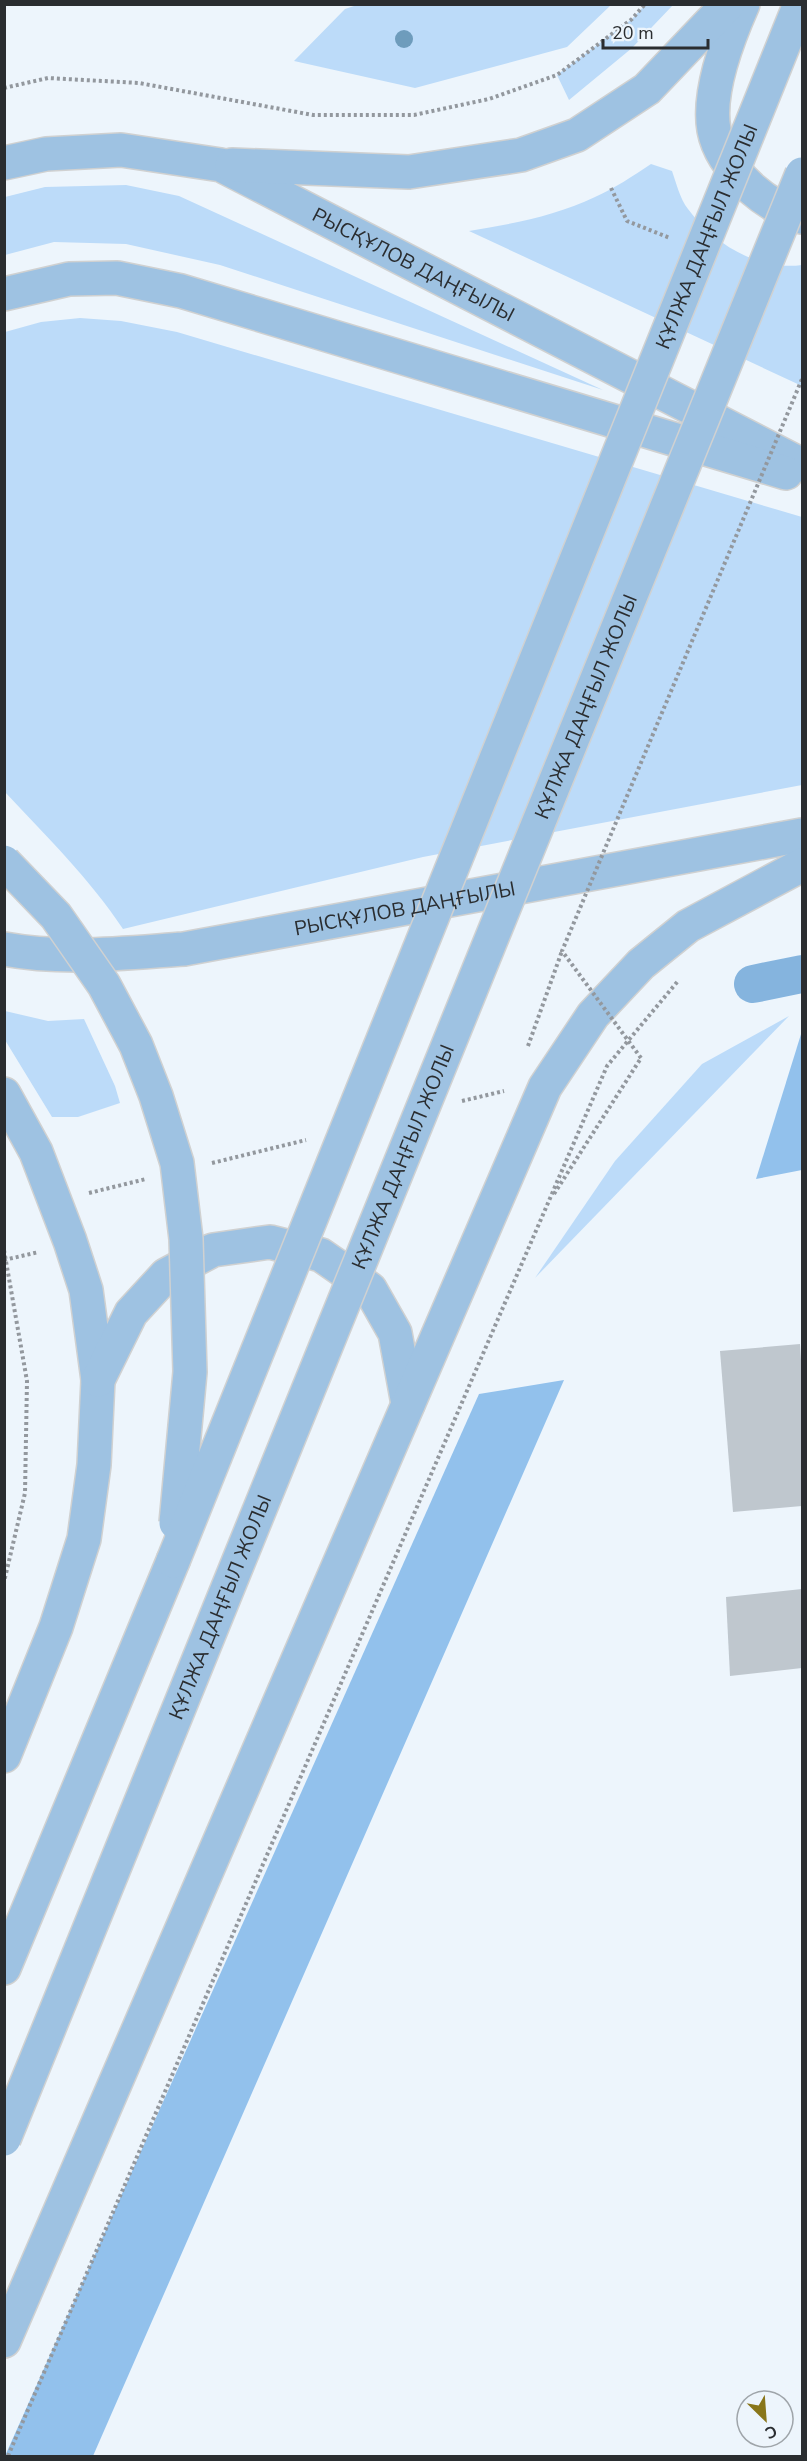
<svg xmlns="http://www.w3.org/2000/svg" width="807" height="2461" font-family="'Nunito Sans',sans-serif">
<rect width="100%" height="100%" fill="#edf5fc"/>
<g fill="#bcdbf9">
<polygon points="357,5 357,4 611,5 567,47 415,88 294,61 345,9"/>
<polygon points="645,5 673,5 632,48 569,100 557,75 632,19"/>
<path d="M 651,164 L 672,171 C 676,182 680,199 688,209 C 714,244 758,271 802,265 L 802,386 L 469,231 C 512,224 555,216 595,197 C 615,188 633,176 651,164 Z"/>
<polygon points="126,185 179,196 603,390 220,265 126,244 54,242 5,255 5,197 45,187"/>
<path d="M 80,318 L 121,321 L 177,332 L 802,517 L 802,785 L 423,857 L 123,929 C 90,879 46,836 5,792 L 5,332 L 41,322 Z"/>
<polygon points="5,1011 48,1021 84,1019 115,1086 120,1103 78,1117 52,1117 5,1040"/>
<polygon points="789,1016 535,1278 615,1161 702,1064"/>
</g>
<g fill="#92c1ec">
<polygon points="802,1031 802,1170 756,1179"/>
<polygon points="564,1380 93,2456 5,2456 479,1394"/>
</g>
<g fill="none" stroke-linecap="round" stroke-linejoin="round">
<polyline stroke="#85b4de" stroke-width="38" points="753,984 802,974"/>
</g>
<g fill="#bfc7ce">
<polygon points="800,1344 802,1377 802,1506 733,1512 720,1351"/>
<polygon points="802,1589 802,1668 730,1676 726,1597"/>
</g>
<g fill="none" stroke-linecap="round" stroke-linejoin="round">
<g stroke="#d0d1d1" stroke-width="36">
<g id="primary">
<path d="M 743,4 C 728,38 707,92 714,130 C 718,152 735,173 751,188 C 766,201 783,212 802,217"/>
<path id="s1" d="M 4,163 L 46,154 L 121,150 L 221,165 L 802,465"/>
<polyline points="232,165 409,172 521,155 577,135 647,89 728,4"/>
<polyline points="4,294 69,279 117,278 181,291 786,473"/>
<path id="s2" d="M 4,949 C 64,960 124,953 184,949 L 802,835"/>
<polyline points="4,1094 36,1152 70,1241 86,1290 98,1380 94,1465 84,1539 56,1627 4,1756"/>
<polyline points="98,1380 131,1313 166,1275 213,1250 270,1242 321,1255 370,1289 395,1333 408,1404"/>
<polyline points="4,1968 173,1561"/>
<polyline points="4,2341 545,1087 593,1015 641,964 688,926 802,865"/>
</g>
</g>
<g stroke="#93989e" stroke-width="4" stroke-dasharray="3 3" stroke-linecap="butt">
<polyline points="4,88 48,78 139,83 313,115 414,115 489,99 557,75 632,19 645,4"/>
<polyline points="611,188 627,221 670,238"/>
<polyline points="528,1046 562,951"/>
<polyline points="462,1101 504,1091"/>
<polyline points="212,1163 306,1140"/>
<polyline points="89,1193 146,1179"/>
<polyline points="554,1194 641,1058"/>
<polyline points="4,1250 27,1381 25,1493 4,1582"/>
<polyline points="4,1260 39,1252"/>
<polyline points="8,2456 607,1066 678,981"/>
</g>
<use href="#primary" stroke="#9ec2e2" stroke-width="33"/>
<g stroke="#d0d1d1" stroke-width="36" stroke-linecap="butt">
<g id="primary-bridge">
<polyline points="4,862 56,916 104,985 136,1045 156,1096 177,1163 186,1239 190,1372 176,1523"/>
<path id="s3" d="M 173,1561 L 800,4"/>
<path id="s4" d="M 4,2139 L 802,174"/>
</g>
</g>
<polyline stroke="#93989e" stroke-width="4" stroke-dasharray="3 3" stroke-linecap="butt" points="641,1058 562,951 802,379"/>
<use href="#primary-bridge" stroke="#9ec2e2" stroke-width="33"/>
</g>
<circle fill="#6e9cbc" cx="404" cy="39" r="9"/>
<g text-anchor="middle" stroke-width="4.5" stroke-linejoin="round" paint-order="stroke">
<g font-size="20" fill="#2a2d30" stroke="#edf5fc">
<text dy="7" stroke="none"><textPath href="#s3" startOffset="1428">ҚҰЛЖА ДАҢҒЫЛ ЖОЛЫ</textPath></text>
<text dy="7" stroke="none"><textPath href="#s1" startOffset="436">РЫСҚҰЛОВ ДАҢҒЫЛЫ</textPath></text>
<text dy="7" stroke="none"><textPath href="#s4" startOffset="1546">ҚҰЛЖА ДАҢҒЫЛ ЖОЛЫ</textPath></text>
<text dy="7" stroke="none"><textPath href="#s2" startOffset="405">РЫСҚҰЛОВ ДАҢҒЫЛЫ</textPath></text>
<text dy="7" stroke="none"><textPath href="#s4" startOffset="1060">ҚҰЛЖА ДАҢҒЫЛ ЖОЛЫ</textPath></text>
<text dy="7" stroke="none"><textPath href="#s4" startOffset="574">ҚҰЛЖА ДАҢҒЫЛ ЖОЛЫ</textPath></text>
</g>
</g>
<rect width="807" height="2461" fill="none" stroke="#2a2d30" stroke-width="12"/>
<g transform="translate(765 2419) rotate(155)"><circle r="28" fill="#edf5fc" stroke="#9fa5aa" stroke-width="1.5"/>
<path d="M0-4.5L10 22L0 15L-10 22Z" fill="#89761a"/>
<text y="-9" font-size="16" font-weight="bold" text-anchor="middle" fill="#2a2d30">С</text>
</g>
<path d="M603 39v9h105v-9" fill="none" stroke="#2a2d30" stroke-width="3"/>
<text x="612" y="39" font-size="18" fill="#2a2d30" stroke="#edf5fc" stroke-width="4.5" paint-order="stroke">20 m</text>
</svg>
